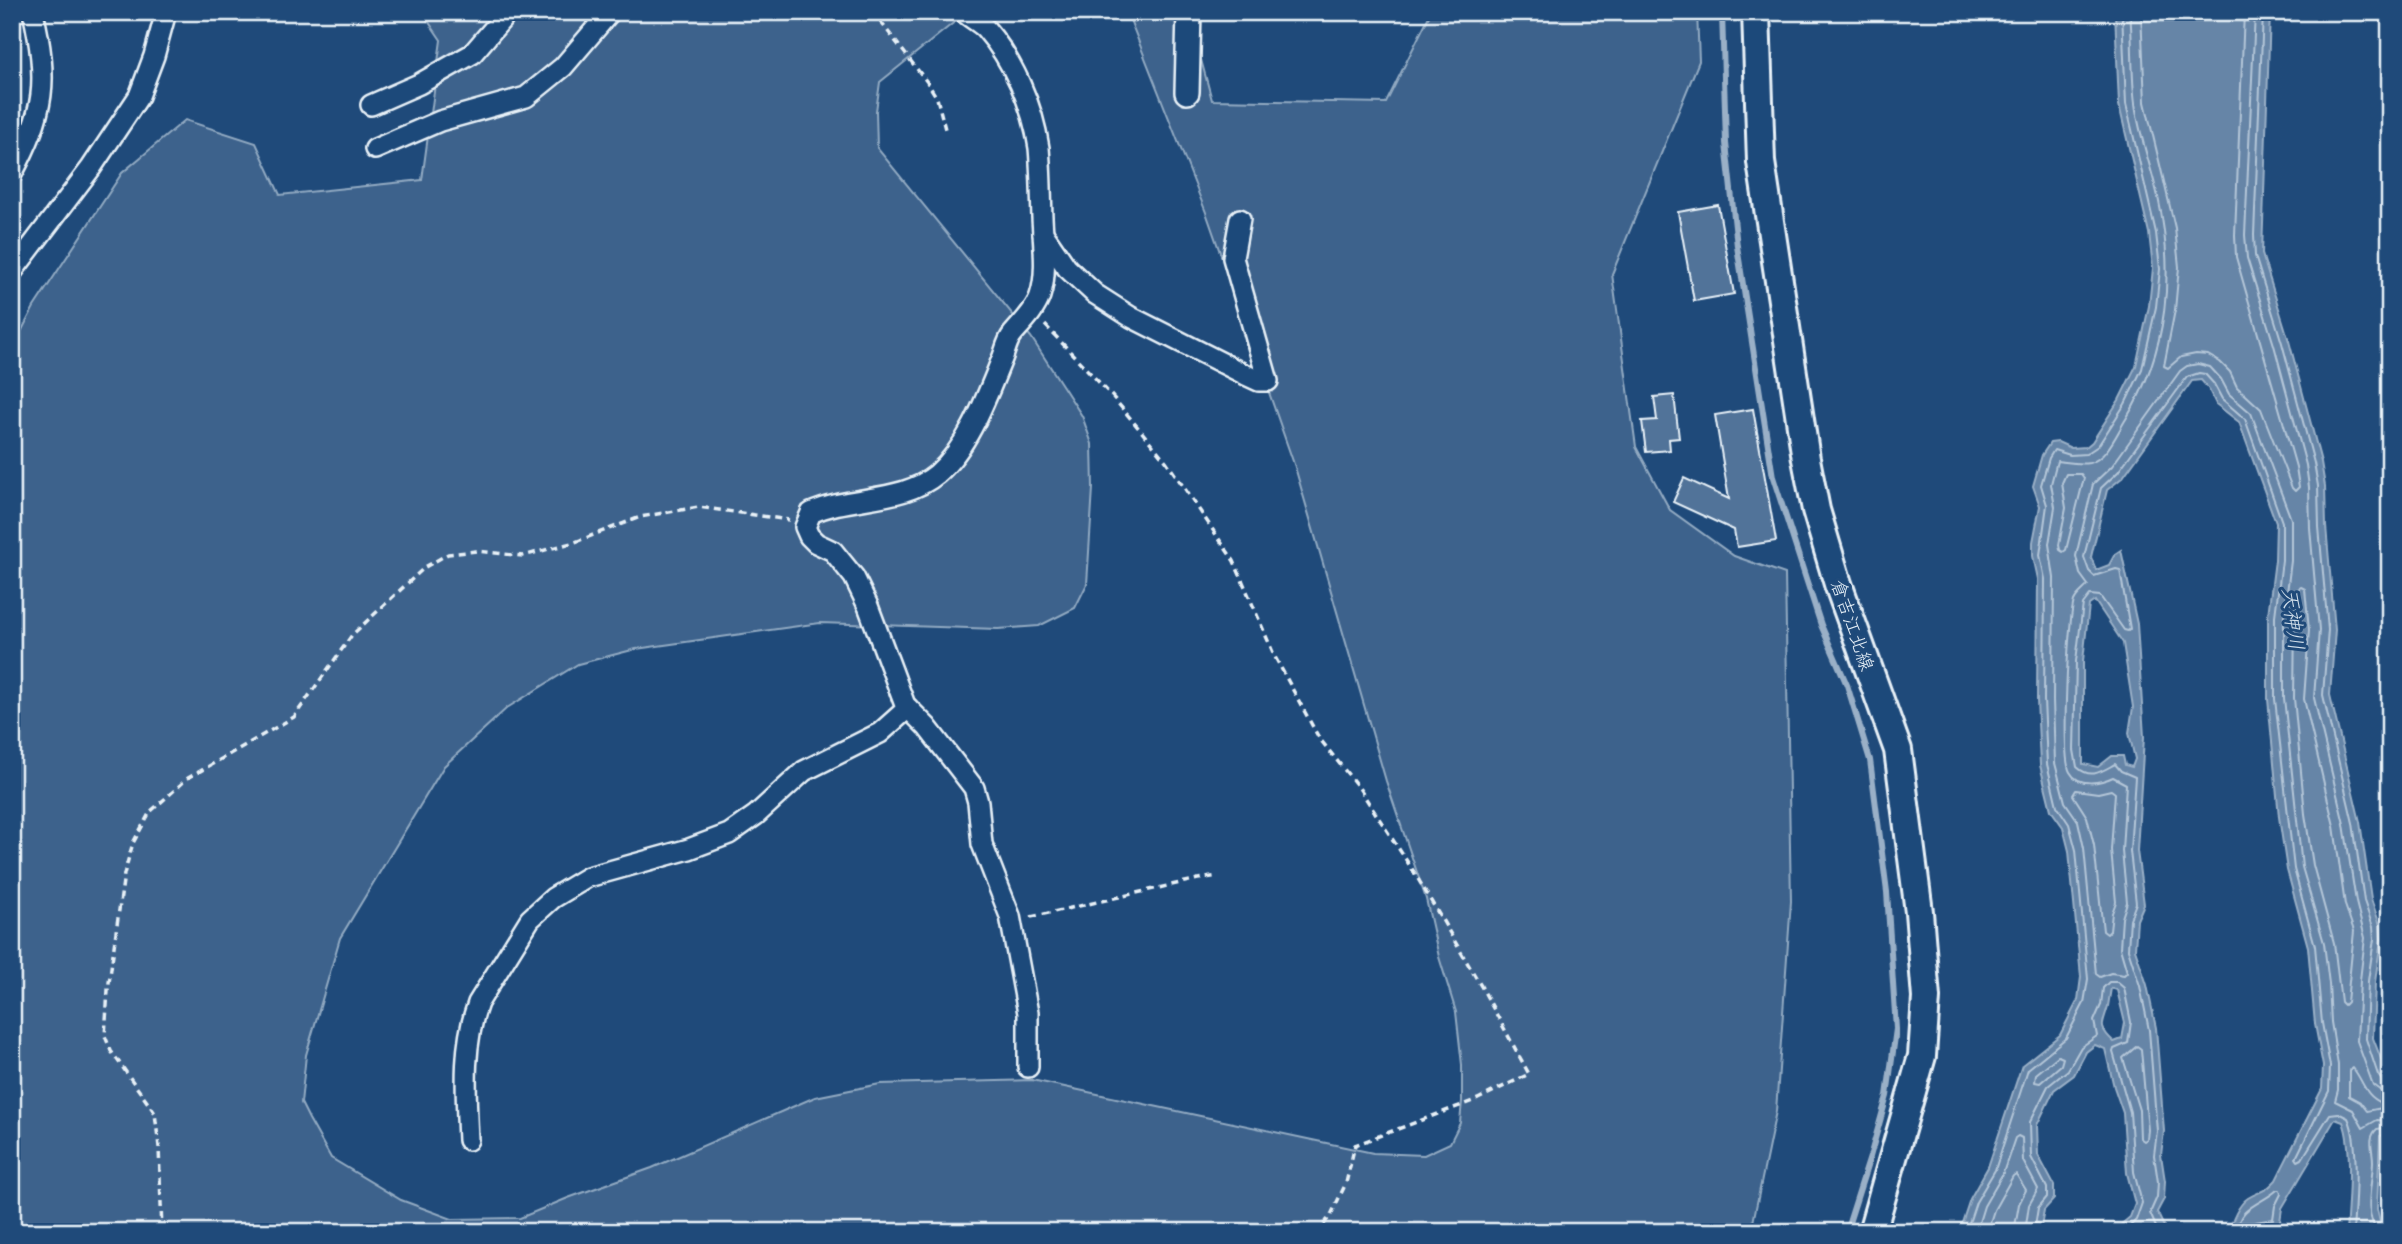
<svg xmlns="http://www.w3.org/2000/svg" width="2402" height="1244" font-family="'Comic Neue','Klee One',sans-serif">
<rect width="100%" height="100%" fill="#1f4a7a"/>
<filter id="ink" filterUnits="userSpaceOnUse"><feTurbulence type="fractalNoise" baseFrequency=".0143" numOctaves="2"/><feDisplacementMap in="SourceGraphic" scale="14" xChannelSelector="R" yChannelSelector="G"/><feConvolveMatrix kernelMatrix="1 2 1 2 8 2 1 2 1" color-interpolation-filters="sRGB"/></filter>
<g filter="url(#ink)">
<polygon fill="#3c628c" stroke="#92aac2" stroke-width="2" points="422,12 967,12 880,82 876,111 877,148 1031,337 1082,416 1092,444 1093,488 1087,584 1075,608 1039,626 998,629 820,623 636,649 578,664 507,708 444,766 340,938 306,1055 301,1103 309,1119 331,1158 401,1200 452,1219 520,1218 568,1198 652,1168 815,1097 880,1084 1032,1080 1373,1153 1424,1155 1450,1143 1460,1123 1462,1101 1462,1065 1456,1012 1439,957 1426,899 1386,781 1295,467 1207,215 1127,12 1188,12 1212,100 1386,103 1431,12 1697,12 1699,61 1612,274 1636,447 1670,510 1734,556 1785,574 1791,901 1776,1111 1751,1232 12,1232 12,349 34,307 122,173 185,120 256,143 280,195 422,180 441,40"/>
<path fill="#6685a7" stroke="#9ab0c7" stroke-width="2" fill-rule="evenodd" d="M 2115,12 L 2270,12 L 2262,254 L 2289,341 L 2321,462 L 2325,486 L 2326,526 L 2335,630 L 2330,695 L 2360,822 L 2371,899 L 2380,925 L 2381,939 L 2375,982 L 2373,1038 L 2390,1082 L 2390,1145 L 2384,1135 L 2380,1136 L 2377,1209 L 2380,1222 L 2388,1232 L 2346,1232 C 2348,1204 2353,1147 2343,1122 L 2335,1119 L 2282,1208 L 2280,1222 L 2284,1228 L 2305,1225 L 2313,1232 L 2279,1232 L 2277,1226 L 2271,1228 L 2270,1232 L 2264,1232 L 2265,1229 L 2263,1227 L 2259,1228 L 2259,1232 L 2230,1232 C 2231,1221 2239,1204 2248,1198 C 2261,1190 2263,1194 2276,1180 L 2322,1089 L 2323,1066 L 2315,1024 L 2308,947 L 2287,870 L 2279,817 L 2268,699 L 2268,615 L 2275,560 L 2276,523 L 2239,422 L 2216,404 L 2208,388 L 2201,380 L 2192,381 L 2123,477 L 2107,490 L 2091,557 L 2096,570 L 2109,565 L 2115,554 L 2121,550 L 2137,624 L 2144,737 L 2137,851 L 2144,904 L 2137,920 L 2135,949 L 2147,985 L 2156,1028 L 2164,1131 L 2161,1155 L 2165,1181 L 2164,1199 L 2157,1212 L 2165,1229 L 2168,1232 L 2117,1232 L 2118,1227 L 2130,1217 L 2135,1204 L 2127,1173 L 2123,1113 L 2114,1087 L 2105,1049 L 2095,1045 L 2086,1052 L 2074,1075 L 2054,1090 L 2037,1125 L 2038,1155 L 2054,1185 L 2054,1199 L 2044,1210 L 2040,1232 L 1959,1232 L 1970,1199 L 1988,1167 L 2022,1065 L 2060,1035 L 2078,1000 L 2081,977 L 2069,851 L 2063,827 L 2051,810 L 2040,765 L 2037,700 L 2038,579 L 2033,556 L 2033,542 L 2040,506 L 2033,486 L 2042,455 L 2050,443 L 2058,442 L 2071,448 L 2086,447 L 2092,442 L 2119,400 L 2136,366 L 2149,306 L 2153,268 L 2149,233 L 2119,105 ZM 2095,601 L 2123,643 L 2133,707 L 2129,733 L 2135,759 L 2132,767 L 2125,765 L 2123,756 L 2112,756 L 2098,767 L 2083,764 L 2083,661 L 2089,605 ZM 2111,988 L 2117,990 L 2125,1023 L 2122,1039 L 2114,1042 C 2097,1026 2103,1025 2108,1006 C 2109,1000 2110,994 2111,988 Z"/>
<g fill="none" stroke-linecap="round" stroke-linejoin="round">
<g stroke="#b4c6d8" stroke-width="2">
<path d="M 2130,12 C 2133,42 2131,74 2135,103 C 2139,135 2151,166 2158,197 C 2175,273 2168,351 2126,419 C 2117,433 2107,459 2089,463 C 2078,465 2067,462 2057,461 L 2051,484 L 2055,507 L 2049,544 L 2054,578 L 2053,700 L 2055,763 L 2065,802 L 2078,821 L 2084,848 L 2096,974 L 2100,977 L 2111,973 L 2124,975 L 2127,972 L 2120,948 L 2122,918 L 2127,902 L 2122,851 L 2126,784 L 2113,777 C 2101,783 2078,787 2070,772 C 2061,758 2068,620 2074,601 C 2077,594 2084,590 2088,585 L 2080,574 L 2076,556 L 2093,484 L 2112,466 L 2180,371 L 2187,366 L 2198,364 L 2210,367 L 2221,379 L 2229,394 L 2251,413 L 2291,519 L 2291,561 L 2284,616 L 2284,698 L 2302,867 L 2324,943 L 2329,984 L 2331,1022 L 2338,1065 L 2338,1090 L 2335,1101 L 2353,1110 L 2363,1128 L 2377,1120 L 2390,1121"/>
<polyline points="2141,12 2145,102 2175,228 2179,267 2175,310 2164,366 2168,368 2181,357 2196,354 2208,355 2220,362 2230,372 2237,387 2261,409 2292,488 2295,491 2299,487 2296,467 2236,257 2235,235 2244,12"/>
<polyline points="2255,12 2245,235 2247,258 2274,345 2306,465 2309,487 2310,528 2319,630 2314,698 2344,824 2356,902 2365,938 2360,980 2357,1041 2373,1085 2381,1091 2390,1093"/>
<polyline points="2263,12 2254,235 2255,256 2282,343 2314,463 2318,486 2319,527 2328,630 2323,695 2353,823 2364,901 2373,927 2374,939 2368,981 2366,1039 2378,1075 2383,1082 2390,1084"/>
<polygon points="2066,474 2081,474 2084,478 2066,550 2063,552 2060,550 2059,545 2066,508 2062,483"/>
<polygon points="2301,587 2305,589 2309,630 2304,699 2334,826 2345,905 2354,931 2347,1002 2344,1005 2341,1002 2334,943 2313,865 2305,814 2294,698 2295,617 2298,589"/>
<polygon points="2076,790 2098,793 2111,790 2115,793 2111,850 2116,902 2112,913 2110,931 2107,934 2103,931 2094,845 2087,817 2073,795"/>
<polygon points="2137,1046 2141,1049 2148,1130 2147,1139 2144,1141 2140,1138 2139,1110 2123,1058"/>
<polygon points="2058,1056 2063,1058 2061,1065 2040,1083 2035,1082 2036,1074"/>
<path d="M 2353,1068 C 2364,1082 2364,1095 2382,1103 L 2382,1108 L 2367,1111 L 2360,1102 L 2349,1096 L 2349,1071 Z"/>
<polyline points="1966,1232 1976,1202 1995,1170 2028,1069 2066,1038 2084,1003 2088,979 2076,850 2069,824 2057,806 2047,764 2044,700 2045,579 2040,555 2047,505 2041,485 2049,458 2054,450 2070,455 2086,454 2098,446 2125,404 2142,369 2156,307 2160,269 2156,233 2126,104 2122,12"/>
<polyline points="1976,1232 1984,1206 2003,1173 2015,1138 2018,1136 2022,1138 2023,1161 2038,1189 2029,1205 2025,1232"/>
<polyline points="1987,1232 1994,1210 2013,1176 2016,1174 2026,1190 2019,1204 2014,1232"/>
<polyline points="2034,1232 2038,1208 2047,1197 2047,1188 2031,1157 2030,1122 2048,1086 2068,1070 2081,1047 2097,1036 2094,1021 2101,1005 2103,988 2109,982 2117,982 2124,988 2131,1022 2128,1043 2114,1049 2113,1052 2130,1112 2134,1172 2142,1203 2136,1220 2124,1232"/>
<path d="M 2158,1232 L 2150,1213 L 2157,1197 L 2158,1182 L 2154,1155 L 2157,1131 L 2149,1030 L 2140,986 L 2128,949 L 2130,919 L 2136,903 L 2130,851 L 2135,777 L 2121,771 L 2115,764 C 2102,771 2091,780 2077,767 L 2074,750 L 2076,661 L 2083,604 L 2090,595 L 2100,596 L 2124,630 L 2128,631 L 2130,629 L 2120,570 L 2116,569 L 2094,576 L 2089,571 L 2084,557 L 2101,488 L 2118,472 L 2187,377 L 2199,373 L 2205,374 L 2214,384 L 2222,399 L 2245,419 L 2282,522 L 2282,560 L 2275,616 L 2275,699 L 2294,869 L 2315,946 L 2322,1023 L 2330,1066 L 2329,1091 L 2296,1158 L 2298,1161 L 2302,1159 L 2330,1114 L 2338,1113 L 2348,1118 C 2360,1143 2355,1203 2353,1232"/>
<path d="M 2237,1232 C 2238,1206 2262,1204 2277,1190 L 2280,1190 L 2281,1194 L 2275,1206 L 2273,1219 L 2256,1222 L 2252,1232"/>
<path d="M 2378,1232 C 2362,1212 2373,1183 2373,1161 C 2373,1149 2367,1138 2377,1129 L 2384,1128 L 2390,1131"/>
</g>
<polyline stroke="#9ab0c7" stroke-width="6" points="1722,12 1726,143 1737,246 1773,477 1821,625 1847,685 1870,760 1887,892 1896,1029 1887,1096 1870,1157 1846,1232"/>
</g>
<g fill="#517399" stroke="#e8f1f8" stroke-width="2">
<polygon points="1718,205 1734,294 1694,301 1678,212"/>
<polygon points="1674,395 1679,438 1669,439 1670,450 1646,452 1642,421 1657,420 1654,397"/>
<polygon points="1753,409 1776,541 1737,547 1734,530 1673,502 1684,478 1729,499 1715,415"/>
</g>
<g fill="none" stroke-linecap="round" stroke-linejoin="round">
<g stroke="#e8f1f8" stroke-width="24">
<g id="minor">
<path d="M 964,12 C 970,18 979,22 985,28 C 1013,60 1033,106 1039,148 C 1041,170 1041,194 1042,217 C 1043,242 1048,272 1040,296 C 1035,311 1022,323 1012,335 C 1007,341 1005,352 1002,359 C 986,398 969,446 937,474 C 903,503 850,495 811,513 L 805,527 L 809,536 L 816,543 L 833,551 L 854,577 L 868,606 L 905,705 L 927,727 L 974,788 L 978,802 L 982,844 L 1010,916 L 1028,1013 L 1028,1067"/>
<polyline points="371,105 419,84 472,54 508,12"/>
<polyline points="375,149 440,121 526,97 563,67 610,12"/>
<path d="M 12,174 C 45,112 49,81 33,12"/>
<polyline points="1043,233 1067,268 1095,294 1131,317 1246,375 1259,381 1268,381 1233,258 1240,219"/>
<polyline points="12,272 91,168 139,96 154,56 166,12"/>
<path d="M 468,1140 C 466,1095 462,1046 478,1003 L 530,919 L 553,898 L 588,877 L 689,849 L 729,834 L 756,815 L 804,771 L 880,733 L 908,708"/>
</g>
</g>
<g stroke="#e8f1f8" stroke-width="28">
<polyline id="tertiary" points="1187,92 1189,12"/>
</g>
<g stroke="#e8f1f8" stroke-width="32">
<polyline id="secondary" points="1756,12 1761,162 1806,459 1816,510 1838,584 1898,750 1919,912 1926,998 1922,1056 1872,1232"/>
</g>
<g stroke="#e8f1f8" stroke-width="3.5" stroke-dasharray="7 5" stroke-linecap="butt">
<polyline points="873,12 927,82 937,98 945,129"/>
<polyline points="1045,325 1111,395 1166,461 1234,561 1275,657 1319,738 1359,788 1414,872 1481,986 1529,1074 1478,1099 1355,1145 1346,1183 1331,1215 1318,1232"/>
<polyline points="1031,917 1198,879 1218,876"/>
<polyline points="162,1232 159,1147 155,1113 111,1051 105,1036 108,990 124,874 133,843 150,812 188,778 294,717 352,635 425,567 448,554 476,551 523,556 575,542 640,517 699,507 789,520"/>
</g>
<use href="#minor" stroke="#1f4a7a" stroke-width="19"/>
<use href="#tertiary" stroke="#1f4a7a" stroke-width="23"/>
<use href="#secondary" stroke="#1f4a7a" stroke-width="26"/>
</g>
</g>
<g text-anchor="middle" stroke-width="6" stroke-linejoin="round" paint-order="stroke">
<g font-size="19" fill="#e8f1f8" stroke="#1f4a7a">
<text transform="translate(1853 625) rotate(71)" y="7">倉吉江北線</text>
</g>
<g font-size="21" font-style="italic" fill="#d4e1ec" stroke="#1f4a7a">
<text transform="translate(2293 619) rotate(83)" y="7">天神川</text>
</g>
</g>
<rect width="2402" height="1244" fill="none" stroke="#1f4a7a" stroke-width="42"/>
<rect x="21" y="21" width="2360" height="1202" fill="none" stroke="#e8f1f8" stroke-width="2.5" filter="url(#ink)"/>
</svg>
